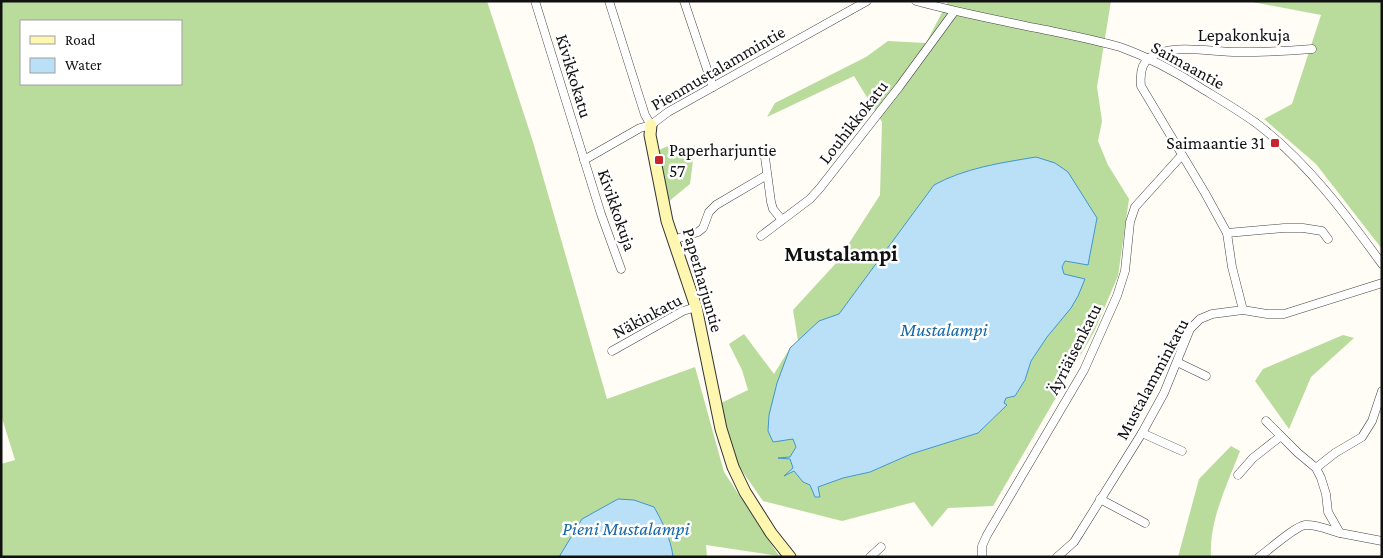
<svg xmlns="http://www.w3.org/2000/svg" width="1383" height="558" font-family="'Crimson Pro',serif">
<rect width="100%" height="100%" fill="#fffdf5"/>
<g fill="#b9dc9c" fill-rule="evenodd">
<path d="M 1,1 L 487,1 L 533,142 L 607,399 L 695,367 L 724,472 L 779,556 L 706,545 L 707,557 L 673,557 C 671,539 663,523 654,507 L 582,519 L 559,557 L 1,557 L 1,464 L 15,460 L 1,415 ZM 21,21 L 181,21 L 181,84 L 21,84 Z"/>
<path d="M 948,1 L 1111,1 L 1097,87 L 1102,121 L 1098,141 L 1108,165 L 1129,199 L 1118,276 L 1094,332 L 993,506 L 948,508 L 932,527 L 914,502 L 842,521 L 763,501 L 738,465 L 726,435 L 719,404 L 748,390 L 742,370 L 729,344 L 744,334 L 774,374 L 790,348 C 780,376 771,402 768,431 L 793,439 L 796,447 L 790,457 L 781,458 L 790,459 L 793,468 L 787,475 L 794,470 L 803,482 L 810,485 L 816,497 L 819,497 L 817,487 L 843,478 L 870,472 L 911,454 L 978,433 L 1006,406 L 1003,403 L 1006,398 L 1015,396 L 1025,380 L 1031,361 L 1084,279 L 1063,274 L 1062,267 L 1065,261 L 1036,158 C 1000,163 965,168 934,185 L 839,314 L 819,321 L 798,341 L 793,310 L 837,262 L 880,195 L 882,122 L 854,76 L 767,117 L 775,103 L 866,57 L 888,41 L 926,43 Z"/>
<polygon points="1247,1 1382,1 1382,249 1316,164 1264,119 1292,104 1321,15"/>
<polygon points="695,145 690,184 668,202 659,150 668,146 671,157"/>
<polygon points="1343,335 1354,338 1311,377 1289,429 1255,381 1263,369"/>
<path d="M 1231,446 L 1240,451 C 1227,485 1209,520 1211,557 L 1178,557 L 1199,479 Z"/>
</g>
<g fill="#b9e0f7" stroke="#3f96cf">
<path d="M 1036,157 L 1055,163 L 1068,172 L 1097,218 L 1088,265 L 1065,261 L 1062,267 L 1064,274 L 1085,279 L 1078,296 L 1071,308 L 1047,337 L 1031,361 L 1025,380 L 1015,396 L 1006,398 L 1004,403 L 1007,405 L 978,433 L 911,454 L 870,472 L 843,478 L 818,487 L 820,497 L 815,497 L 810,485 L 803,482 L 794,471 L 784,476 L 793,468 L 790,459 L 778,458 L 790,457 L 796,447 L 793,439 L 773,442 L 768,431 L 769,415 L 777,383 L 790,348 L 819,321 L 839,314 L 934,185 C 965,168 1000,163 1036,157 Z"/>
<path d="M 618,499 L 634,500 L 654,507 C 663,523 671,539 673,557 L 559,557 L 582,519 Z"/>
</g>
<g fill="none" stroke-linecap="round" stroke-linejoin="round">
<g stroke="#444" stroke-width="9">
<g id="street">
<polyline points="535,1 601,214 621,269"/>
<polyline points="609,1 645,115 651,125"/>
<polyline points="684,1 713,87"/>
<path d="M 916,1 C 959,13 1002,21 1046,30 C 1070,35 1095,40 1120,47 C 1148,57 1176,72 1201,88 C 1219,99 1238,110 1256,123 C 1306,161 1345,213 1382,264"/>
<polyline points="764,150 771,202 773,209 782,220"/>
<polyline points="584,160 640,128 651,125 668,112 867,1"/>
<polyline points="1227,233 1284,228 1303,228 1322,231 1328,239"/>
<polyline points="761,236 810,199 820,188 899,87 954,12"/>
<polyline points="673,240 698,232 703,228 709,212 716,205 767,175"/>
<path d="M 1243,310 L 1232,267 L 1227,233 L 1205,193 L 1141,86 C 1140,76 1141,64 1149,58 C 1170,42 1215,53 1240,52 C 1264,52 1288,51 1312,49"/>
<polyline points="612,351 683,311 696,307"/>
<polyline points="1177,362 1206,376"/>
<polyline points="1266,421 1298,453 1316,468 1321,478 1326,494 1328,512 1340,533 1382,541"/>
<polyline points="1142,433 1182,451"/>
<polyline points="1316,468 1335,453 1362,437 1372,421 1382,391"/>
<polyline points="1238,475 1253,458 1281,436"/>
<polyline points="1100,499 1145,523"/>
<polyline points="870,557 881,547"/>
<polyline points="982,557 982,546 987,535 1084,370 1117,296 1125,271 1130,222 1135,207 1182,155"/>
<polyline points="1057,557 1074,542 1142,433 1164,393 1190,329 1200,319 1212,314 1243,310 1267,314 1284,314 1382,283"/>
<path d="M 1259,557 C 1269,550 1294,527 1305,525 C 1316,524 1329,530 1340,533"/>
</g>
</g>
<g stroke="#333" stroke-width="13">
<polyline id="secondary" points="651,125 650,135 667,221 696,307 721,429 733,467 745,492 771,533 790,557"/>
</g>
<use href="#street" stroke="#fff" stroke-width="8"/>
<use href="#secondary" stroke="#fff6b0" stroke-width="11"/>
</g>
<g fill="#c4262e" stroke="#fff" stroke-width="2">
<rect x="1270" y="138" width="10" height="10" rx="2.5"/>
<rect x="654" y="155" width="10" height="10" rx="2.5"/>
</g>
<g text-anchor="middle" stroke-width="5" stroke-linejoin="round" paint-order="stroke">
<g font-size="18" fill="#111" stroke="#fff">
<text x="1244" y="41">Lepakonkuja</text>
<text transform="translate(1188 65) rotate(29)" y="6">Saimaantie</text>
<text transform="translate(718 68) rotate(-30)" y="6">Pienmustalammintie</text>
<text transform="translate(574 76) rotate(73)" y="6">Kivikkokatu</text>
<text transform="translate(853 122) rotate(-52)" y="6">Louhikkokatu</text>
<text transform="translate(617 210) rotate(71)" y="6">Kivikkokuja</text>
<text transform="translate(703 280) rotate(74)" y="6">Paperharjuntie</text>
<text transform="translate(647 316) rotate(-28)" y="6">Näkinkatu</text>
<text transform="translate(1074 349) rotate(-63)" y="6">Äyriäisenkatu</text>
<text transform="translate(1152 379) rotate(-62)" y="6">Mustalamminkatu</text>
</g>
<g font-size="18" fill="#111" stroke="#fff" text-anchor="end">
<text x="1265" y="149">Saimaantie 31</text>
<text x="669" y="156" text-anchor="start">Paperharjuntie<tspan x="669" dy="21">57</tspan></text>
</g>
<g font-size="19" font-style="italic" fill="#1768a6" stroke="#fff">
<text x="944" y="336">Mustalampi</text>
<text x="626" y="535">Pieni Mustalampi</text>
</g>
<g font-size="22" font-weight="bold" fill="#111" stroke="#fff">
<text x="841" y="261">Mustalampi</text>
</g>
</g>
<rect width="1383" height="558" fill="none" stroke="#111111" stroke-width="5"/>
<rect x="20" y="20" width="162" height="65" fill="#ffffff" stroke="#a0a0a0"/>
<rect x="30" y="36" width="25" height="8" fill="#fff6b0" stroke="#a0a0a0"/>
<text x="65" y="45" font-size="15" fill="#111111">Road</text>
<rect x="30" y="58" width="25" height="15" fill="#b9e0f7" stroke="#a0a0a0"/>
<text x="65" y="70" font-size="15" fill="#111111">Water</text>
</svg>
